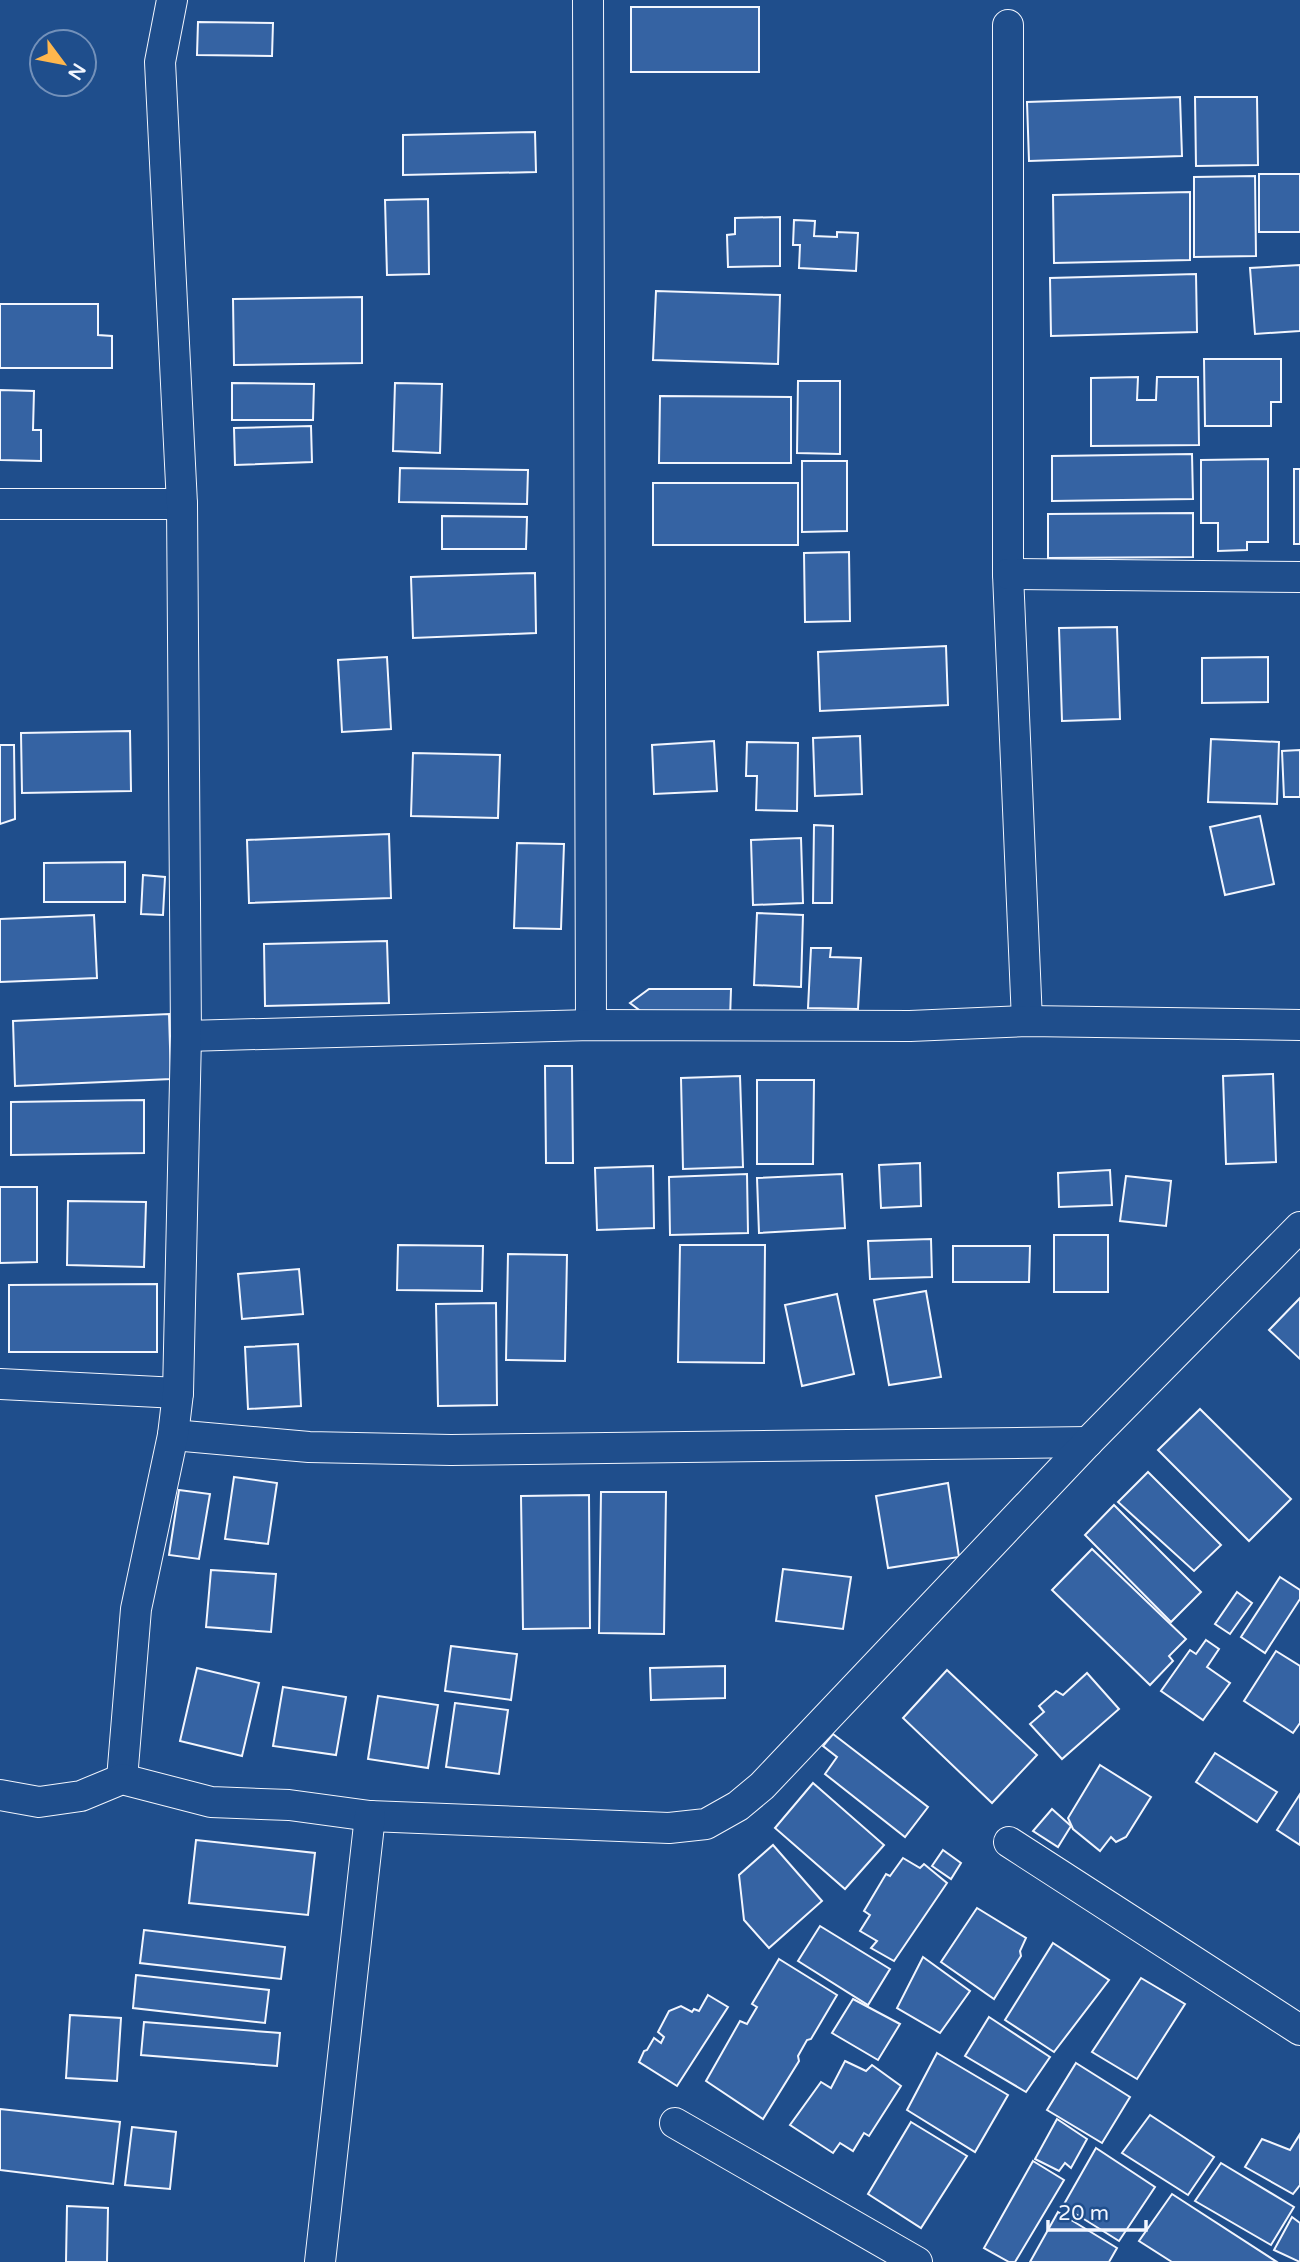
<svg xmlns="http://www.w3.org/2000/svg" width="1300" height="2262" font-family="'Varela Round',sans-serif">
<rect width="100%" height="100%" fill="#1f4e8c"/>
<g fill="#3563a3" stroke="#f2f6ff" stroke-width="2">
<rect x="631" y="7" width="128" height="65"/>
<polygon points="198,22 273,23 272,56 197,55"/>
<polygon points="1180,97 1182,156 1029,161 1027,102"/>
<polygon points="1195,97 1257,97 1258,165 1196,166"/>
<polygon points="535,132 536,172 403,175 403,135"/>
<rect x="1259" y="174" width="41" height="58"/>
<polygon points="1255,176 1256,256 1194,257 1194,177"/>
<polygon points="1190,192 1190,260 1054,263 1053,195"/>
<polygon points="428,199 429,274 387,275 385,200"/>
<polygon points="780,217 780,266 728,267 727,235 735,234 735,218"/>
<polygon points="794,220 815,221 814,236 837,237 837,232 858,233 856,271 799,268 800,245 793,245"/>
<polygon points="1300,265 1300,331 1255,334 1250,268"/>
<polygon points="1196,274 1197,332 1051,336 1050,278"/>
<polygon points="656,291 780,295 778,364 653,360"/>
<polygon points="362,297 362,363 234,365 233,299"/>
<polygon points="0,304 98,304 98,335 112,336 112,368 0,368"/>
<polygon points="1204,359 1281,359 1281,402 1271,402 1271,426 1205,426"/>
<polygon points="1138,377 1137,400 1156,400 1157,377 1198,377 1199,445 1091,446 1091,378"/>
<polygon points="798,381 840,381 840,454 797,453"/>
<polygon points="232,383 314,384 313,420 232,420"/>
<polygon points="395,383 442,384 440,453 393,451"/>
<polygon points="0,390 34,391 33,430 41,430 41,461 0,460"/>
<polygon points="660,396 791,397 791,463 659,463"/>
<polygon points="311,426 312,462 235,465 234,428"/>
<polygon points="1192,454 1193,499 1052,501 1052,456"/>
<polygon points="1268,459 1268,542 1247,542 1247,550 1218,551 1218,523 1201,523 1201,460"/>
<polygon points="802,461 847,461 847,531 802,532"/>
<polygon points="400,468 528,470 527,504 399,502"/>
<rect x="1294" y="469" width="6" height="75"/>
<rect x="653" y="483" width="145" height="62"/>
<polygon points="1193,513 1193,557 1048,558 1048,514"/>
<polygon points="442,516 527,517 526,549 442,549"/>
<polygon points="849,552 850,621 805,622 804,553"/>
<polygon points="535,573 536,633 413,638 411,577"/>
<polygon points="1117,627 1120,719 1062,721 1059,628"/>
<polygon points="946,646 948,705 820,711 818,652"/>
<polygon points="387,657 391,729 342,732 338,660"/>
<polygon points="1268,657 1268,702 1202,703 1202,658"/>
<polygon points="130,731 131,791 22,793 21,733"/>
<polygon points="860,736 862,794 815,796 813,738"/>
<polygon points="1211,739 1279,742 1277,804 1208,802"/>
<polygon points="714,741 717,791 654,794 652,745"/>
<polygon points="747,742 798,743 797,811 756,810 757,776 746,776"/>
<polygon points="0,745 14,745 15,819 0,824"/>
<polygon points="1300,750 1300,797 1284,797 1282,751"/>
<polygon points="413,753 500,755 498,818 411,816"/>
<polygon points="1260,816 1274,884 1225,895 1210,827"/>
<polygon points="814,825 833,826 832,903 813,903"/>
<polygon points="389,834 391,898 249,903 247,840"/>
<polygon points="801,838 803,903 753,905 751,840"/>
<polygon points="517,843 564,844 561,929 514,928"/>
<polygon points="125,862 125,902 44,902 44,863"/>
<polygon points="143,875 165,877 163,915 141,914"/>
<polygon points="757,913 803,915 801,987 754,985"/>
<polygon points="94,915 97,978 0,982 0,919"/>
<polygon points="387,941 389,1003 265,1006 264,944"/>
<polygon points="811,948 831,948 830,957 861,958 858,1009 808,1008"/>
<polygon points="649,989 731,989 730,1019 651,1019 630,1003"/>
<polygon points="169,1014 171,1079 15,1086 13,1021"/>
<polygon points="545,1066 572,1066 573,1163 546,1163"/>
<polygon points="1273,1074 1276,1162 1226,1164 1223,1076"/>
<polygon points="740,1076 743,1167 683,1169 681,1078"/>
<polygon points="757,1080 814,1080 813,1164 757,1164"/>
<polygon points="144,1100 144,1153 11,1155 11,1102"/>
<polygon points="920,1163 921,1206 881,1208 879,1165"/>
<polygon points="653,1166 654,1228 597,1230 595,1168"/>
<polygon points="1110,1170 1112,1205 1059,1207 1058,1173"/>
<polygon points="747,1174 748,1233 670,1235 669,1177"/>
<polygon points="842,1174 845,1228 759,1233 757,1178"/>
<polygon points="1126,1176 1171,1181 1166,1226 1120,1221"/>
<polygon points="0,1187 37,1187 37,1262 0,1263"/>
<polygon points="68,1201 146,1202 144,1267 67,1265"/>
<rect x="1054" y="1235" width="54" height="57"/>
<polygon points="931,1239 932,1277 870,1279 868,1241"/>
<polygon points="398,1245 483,1246 482,1291 397,1290"/>
<polygon points="680,1245 765,1245 764,1363 678,1362"/>
<polygon points="953,1246 1030,1246 1029,1282 953,1282"/>
<polygon points="508,1254 567,1255 565,1361 506,1360"/>
<polygon points="299,1269 303,1314 242,1319 238,1274"/>
<polygon points="157,1284 157,1352 9,1352 9,1285"/>
<polygon points="926,1291 941,1377 889,1385 874,1300"/>
<polygon points="837,1294 854,1374 802,1386 785,1305"/>
<polygon points="1300,1298 1300,1359 1269,1330"/>
<polygon points="496,1303 497,1405 438,1406 436,1304"/>
<polygon points="298,1344 301,1406 248,1409 245,1347"/>
<polygon points="1200,1409 1291,1499 1249,1541 1158,1450"/>
<polygon points="1148,1472 1221,1545 1194,1571 1118,1502"/>
<polygon points="234,1477 277,1483 268,1544 225,1539"/>
<polygon points="948,1483 959,1557 888,1568 876,1496"/>
<polygon points="179,1490 210,1494 199,1559 169,1555"/>
<polygon points="601,1492 666,1492 664,1634 599,1633"/>
<polygon points="589,1495 590,1628 523,1629 521,1496"/>
<polygon points="1114,1505 1201,1592 1171,1622 1085,1535"/>
<polygon points="1092,1549 1186,1639 1169,1656 1173,1661 1150,1685 1052,1590"/>
<polygon points="783,1569 851,1577 843,1629 776,1621"/>
<polygon points="211,1570 276,1574 271,1632 206,1627"/>
<polygon points="1280,1577 1300,1590 1300,1599 1265,1653 1241,1637"/>
<polygon points="1237,1592 1252,1603 1230,1634 1215,1624"/>
<polygon points="1206,1640 1219,1649 1207,1667 1230,1683 1203,1720 1161,1691 1190,1650 1196,1654"/>
<polygon points="451,1646 517,1654 511,1700 445,1691"/>
<polygon points="1276,1651 1300,1666 1300,1723 1293,1733 1244,1701"/>
<polygon points="725,1666 725,1698 651,1700 650,1668"/>
<polygon points="197,1668 259,1683 242,1756 180,1741"/>
<polygon points="947,1670 1037,1755 992,1803 903,1718"/>
<polygon points="1087,1673 1119,1709 1062,1759 1030,1724 1044,1712 1039,1706 1056,1691 1063,1695"/>
<polygon points="283,1687 346,1697 336,1755 273,1746"/>
<polygon points="378,1696 438,1705 428,1768 368,1759"/>
<polygon points="455,1703 508,1710 499,1774 446,1767"/>
<polygon points="833,1734 928,1807 905,1837 825,1774 837,1757 823,1746"/>
<polygon points="1215,1753 1277,1792 1257,1822 1196,1782"/>
<polygon points="1100,1765 1151,1797 1126,1837 1116,1842 1111,1837 1100,1851 1073,1829 1068,1818"/>
<polygon points="813,1783 884,1845 845,1889 775,1828"/>
<polygon points="1300,1794 1300,1845 1277,1830"/>
<polygon points="1052,1809 1071,1826 1058,1847 1033,1831"/>
<polygon points="196,1840 315,1853 308,1915 189,1903"/>
<polygon points="773,1845 822,1901 769,1948 744,1920 739,1875"/>
<polygon points="943,1850 961,1863 951,1879 932,1866"/>
<polygon points="903,1858 920,1868 924,1864 947,1883 894,1961 871,1948 877,1941 860,1931 870,1915 864,1911 886,1874 890,1876"/>
<polygon points="977,1908 1026,1938 1020,1951 1021,1956 994,1999 941,1962"/>
<polygon points="820,1926 890,1969 868,2005 798,1961"/>
<polygon points="144,1930 285,1947 281,1979 140,1963"/>
<polygon points="1053,1943 1109,1980 1054,2052 1005,2020"/>
<polygon points="923,1957 970,1991 940,2033 897,2008"/>
<polygon points="779,1959 837,1995 811,2039 807,2040 798,2056 799,2061 763,2119 706,2081 740,2021 747,2024 757,2007 752,2004"/>
<polygon points="136,1975 269,1990 265,2023 133,2008"/>
<polygon points="1141,1978 1185,2004 1137,2079 1092,2052"/>
<polygon points="708,1995 728,2007 677,2086 639,2062 644,2051 647,2050 654,2038 661,2043 664,2037 658,2032 669,2011 681,2006 692,2012 694,2009 699,2011"/>
<polygon points="853,1999 900,2024 878,2060 832,2033"/>
<polygon points="70,2015 121,2018 117,2081 66,2078"/>
<polygon points="989,2017 1050,2057 1026,2092 965,2056"/>
<polygon points="144,2022 280,2033 277,2066 141,2055"/>
<polygon points="937,2053 1008,2095 975,2152 907,2110"/>
<polygon points="845,2061 866,2071 872,2065 901,2086 869,2136 864,2133 853,2151 840,2143 833,2153 790,2125 821,2082 831,2088"/>
<polygon points="1076,2063 1130,2097 1102,2143 1047,2110"/>
<polygon points="0,2109 120,2122 113,2184 0,2170"/>
<polygon points="1150,2115 1214,2157 1188,2195 1122,2153"/>
<polygon points="1057,2119 1087,2139 1071,2168 1065,2163 1059,2171 1035,2159"/>
<polygon points="911,2122 967,2156 921,2228 868,2194"/>
<polygon points="132,2127 176,2132 170,2189 125,2185"/>
<polygon points="1300,2134 1300,2185 1293,2194 1245,2167 1262,2139 1290,2150"/>
<polygon points="1096,2148 1155,2187 1119,2241 1063,2206"/>
<polygon points="1033,2161 1064,2180 1015,2262 1009,2262 984,2248"/>
<polygon points="1221,2163 1294,2207 1271,2245 1195,2201"/>
<polygon points="1172,2194 1277,2262 1172,2262 1139,2241"/>
<polygon points="67,2206 108,2208 107,2262 66,2262"/>
<polygon points="1058,2212 1117,2248 1109,2262 1030,2262"/>
<polygon points="1292,2217 1300,2223 1300,2262 1274,2250"/>
</g>
<g fill="none" stroke-linecap="round" stroke-linejoin="round">
<g stroke="#f2f6ff" stroke-width="32">
<g id="minor">
<polyline points="588,0 591,1025"/>
<polyline points="1008,25 1008,574 1027,1021"/>
<polyline points="0,504 182,504"/>
<polyline points="1008,574 1300,577"/>
<polyline points="186,1036 591,1025 910,1026 1027,1021 1300,1025"/>
<polyline points="0,1384 178,1393"/>
<polyline points="173,1435 309,1447 451,1450 1088,1442"/>
<polyline points="122,1779 136,1609 173,1435 178,1393 186,1036 182,504 160,62 172,0"/>
<polyline points="0,1795 39,1802 81,1796 122,1779 211,1802 289,1805 370,1816 669,1828 706,1824 738,1806 762,1786 1088,1442 1300,1227"/>
<polyline points="1009,1842 1300,2030"/>
<polyline points="675,2123 917,2262"/>
<polyline points="320,2262 370,1816"/>
</g>
</g>
<use href="#minor" stroke="#1f4e8c" stroke-width="30"/>
</g>
<g transform="translate(63 63) rotate(122)"><circle r="33" fill="#1f4e8c" stroke="#7391ba" stroke-width="2"/>
<path d="M0-5L12 26L0 18L-12 26Z" fill="#ffb74d"/>
<text y="-10" font-size="19" font-weight="bold" text-anchor="middle" fill="#f2f6ff">N</text>
</g>
<path d="M1048 2220v10h98v-10" fill="none" stroke="#f2f6ff" stroke-width="3.5"/>
<text x="1058" y="2220" font-size="21" fill="#f2f6ff" stroke="#1f4e8c" stroke-width="5" paint-order="stroke">20 m</text>
</svg>
